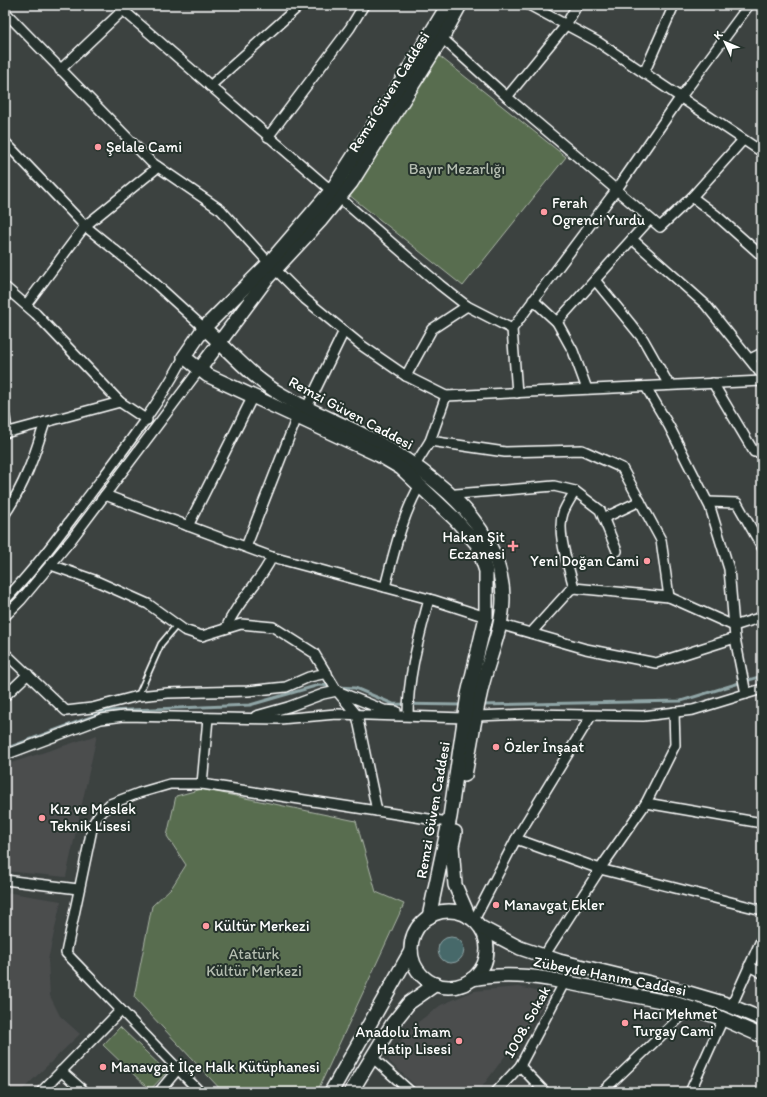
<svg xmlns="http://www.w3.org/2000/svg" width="767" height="1097" font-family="Itim,sans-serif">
<rect width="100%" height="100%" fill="#3c4240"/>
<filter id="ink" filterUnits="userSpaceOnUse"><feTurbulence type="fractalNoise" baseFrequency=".025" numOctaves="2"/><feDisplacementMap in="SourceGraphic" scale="8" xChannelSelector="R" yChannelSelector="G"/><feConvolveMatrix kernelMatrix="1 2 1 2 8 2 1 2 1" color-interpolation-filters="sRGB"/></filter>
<g filter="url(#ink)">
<g fill="#4b4d4e">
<polygon points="97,735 66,877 5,871 5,765"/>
<polygon points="5,892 61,901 48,960 50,996 60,1016 80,1034 20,1092 5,1092"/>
<polygon points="519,987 551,995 478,1092 422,1092 389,1061 389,1056 414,1025 441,1005 474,991"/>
</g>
<g fill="#596d50" stroke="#acb6a8">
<polygon points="438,55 566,157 463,286 349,195"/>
<polygon points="202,789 356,821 376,892 404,904 317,1092 223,1092 134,997 152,906 172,887 186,865 167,836 176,796"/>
<polygon points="120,1027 167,1072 150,1090 103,1045"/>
</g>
<circle fill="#46696b" stroke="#90a5a6" cx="451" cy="950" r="13"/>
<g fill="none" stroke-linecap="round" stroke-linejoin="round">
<g stroke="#90a5a6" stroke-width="3">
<polyline points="337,687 355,688 393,704 462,705"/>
<polyline points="482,705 681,701 762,676"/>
<polyline points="5,749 107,711 250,705 319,685 332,686"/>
</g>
<g stroke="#fff" stroke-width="8">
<polyline id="lane" points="138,696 161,644 177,625"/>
</g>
<g stroke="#fff" stroke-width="12">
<g id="street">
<polyline points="121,5 123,10 440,285 467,306 512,329"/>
<polyline points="529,5 598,42 762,152"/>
<polyline points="5,12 151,162 221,210 269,263 305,299 361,345 406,376 446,396 762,381"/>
<polyline points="442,38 507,97 660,227 692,197 743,140"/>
<polyline points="60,70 123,10"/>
<polyline points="644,73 674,5"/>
<polyline points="210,86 300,5"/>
<polyline points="507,97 566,25 577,5"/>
<polyline points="268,137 350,28 364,5"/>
<polyline points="5,142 85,226 147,276 204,328"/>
<polyline points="692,197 716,215 762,256"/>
<polyline points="632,239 705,304 762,375"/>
<polyline points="595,280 643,339 669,385"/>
<polyline points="5,287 36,314 120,402 147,420"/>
<polyline points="533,300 557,322 573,351 587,389"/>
<polyline points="26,305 85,226 158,167"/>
<polyline points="557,322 650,219"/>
<polyline points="750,359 762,353"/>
<polyline points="406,376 432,329 467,306"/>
<polyline points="713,383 754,452"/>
<polyline points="646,387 669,426 710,507 729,569 735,638 746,694"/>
<polyline points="517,393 512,329 617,189 680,98 749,5"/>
<polyline points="307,407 344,331"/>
<polyline points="5,417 7,432"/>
<polyline points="5,433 120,402"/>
<polyline points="430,441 505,452 582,450 622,468 661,540 669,597"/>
<polyline points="415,465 430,441 446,396"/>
<polyline points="105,495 272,557 433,600 486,617"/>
<polyline points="451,497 456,494 554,486 575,491 600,510 617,551"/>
<polyline points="708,502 737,503 762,547"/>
<path d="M 5,514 C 25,484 34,457 45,422"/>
<polyline points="604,518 640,501"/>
<polyline points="188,526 253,396"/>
<polyline points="246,547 297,417"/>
<polyline points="51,565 94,580 148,604 184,630 202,636 241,624 273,627 314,653 337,691 357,715 377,811"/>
<path d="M 385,587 C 394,553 402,516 420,485"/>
<path d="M 574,588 C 569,567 556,533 563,513 C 566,505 571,498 575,491"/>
<path d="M 5,600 C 37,567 63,530 91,493 C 125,448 157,407 184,357"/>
<polyline points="5,616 21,600 71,540 199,370"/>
<polyline points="499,624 586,649 656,663 735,638"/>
<path d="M 226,628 C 237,601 260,583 272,557"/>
<polyline points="531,633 570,590 574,588 669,597 734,626 762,617"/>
<polyline points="5,653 66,711 92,708 138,696 168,693 248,691 286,687 309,677 327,673"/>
<polyline points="5,696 28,674"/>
<path d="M 408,715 C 408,675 419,638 429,599"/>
<polyline points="256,716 288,707 323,694 337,691 384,710 396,711"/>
<polyline points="5,755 101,719 124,716 280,719 336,714 465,718 476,716 530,714 643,716 693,710 762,689"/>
<polyline points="202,784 208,718"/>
<polyline points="646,803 762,823"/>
<polyline points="516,839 600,869 762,910"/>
<polyline points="5,880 78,889"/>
<polyline points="474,920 516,839 591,716"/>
<polyline points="544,956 600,869 646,803 675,745 674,712"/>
<polyline points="749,966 762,973"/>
<polyline points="731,1007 762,938"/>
<polyline points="373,1058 411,1092"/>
<polyline points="520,1066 545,1092"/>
<polyline points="61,1071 85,1092"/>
<polyline points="41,1092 121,1010"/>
<polyline points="159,1092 178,1069"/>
<polyline points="200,1092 66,953 93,824 98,816 110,804 139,793 170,784 202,784 448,822"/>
<polyline points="496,1092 520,1066 564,983"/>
<polyline points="602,1092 690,1008"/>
<polyline points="690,1092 723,1019"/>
</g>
</g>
<g stroke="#fff" stroke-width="16">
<g id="secondary">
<path d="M 204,328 C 230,351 252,378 282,395 C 313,413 346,425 377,442 C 433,474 502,525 503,598 C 503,631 486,663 480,695 C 474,721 470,748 465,775"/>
<polyline points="199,370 268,277 321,220 351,183 442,38 460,5"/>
<polyline points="455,832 452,846 455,885 469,917"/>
<circle cx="449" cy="949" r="38"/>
<polyline points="429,917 450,817 468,694 486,617 486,571 477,544 455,519 401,468 379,455 207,375 184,357 204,328 269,263 331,191 393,95 448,5"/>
<polyline points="482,928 520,948 559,961 675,989 723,1003 762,1019"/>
<path d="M 472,979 C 498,974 522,975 548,979 L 677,1004 L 721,1018 L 762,1036"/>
<polyline points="331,1092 411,951"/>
<polyline points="351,1092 393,1023 409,1003 436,984"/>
</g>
</g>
<use href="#lane" stroke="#26332d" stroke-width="4.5"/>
<use href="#street" stroke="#26332d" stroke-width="9"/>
<use href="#secondary" stroke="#26332d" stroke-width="13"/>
</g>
</g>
<g fill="#ff9aa2" stroke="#26332d" stroke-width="1.5">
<circle cx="98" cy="147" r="4"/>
<circle cx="544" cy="212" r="4"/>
<path d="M511 540h4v4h4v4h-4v4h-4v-4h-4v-4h4z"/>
<circle cx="647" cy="561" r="4"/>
<circle cx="496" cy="747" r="4"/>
<circle cx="42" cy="818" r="4"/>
<circle cx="496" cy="905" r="4"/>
<circle cx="206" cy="926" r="4"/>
<circle cx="625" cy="1023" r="4"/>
<circle cx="459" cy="1041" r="4"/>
<circle cx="103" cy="1067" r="4"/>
</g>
<g text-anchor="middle" stroke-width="4" stroke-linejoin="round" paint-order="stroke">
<g font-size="15" fill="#fff" stroke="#26332d">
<text transform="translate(389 92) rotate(-58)" y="5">Remzi Güven Caddesi</text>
<text transform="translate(351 413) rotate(28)" y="5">Remzi Güven Caddesi</text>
<text transform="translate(433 810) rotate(-80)" y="5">Remzi Güven Caddesi</text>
<text transform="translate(610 976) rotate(11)" y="5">Zübeyde Hanım Caddesi</text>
<text transform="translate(527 1022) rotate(-61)" y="5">1008. Sokak</text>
</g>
<g font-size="15" fill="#fff" stroke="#26332d" text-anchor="start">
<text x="106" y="152">Şelale Cami</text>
<text x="552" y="208">Ferah<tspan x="552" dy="17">Ogrenci Yurdu</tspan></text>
<text x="505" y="542" text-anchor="end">Hakan Şit<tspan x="505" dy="17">Eczanesi</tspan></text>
<text x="639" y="566" text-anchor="end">Yeni Doğan Cami</text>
<text x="504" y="752">Özler İnşaat</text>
<text x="50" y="814">Kız ve Meslek<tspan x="50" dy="17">Teknik Lisesi</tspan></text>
<text x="504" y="910">Manavgat Ekler</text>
<text x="214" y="931">Kültür Merkezi</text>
<text x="633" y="1019">Hacı Mehmet<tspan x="633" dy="17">Turgay Cami</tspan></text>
<text x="451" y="1037" text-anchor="end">Anadolu İmam<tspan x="451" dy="17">Hatip Lisesi</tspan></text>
<text x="111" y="1072">Manavgat İlçe Halk Kütüphanesi</text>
</g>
<g font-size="15" fill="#b4bdb0" stroke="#26332d">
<text x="457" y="174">Bayır Mezarlığı</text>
<text x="254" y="959">Atatürk<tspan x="254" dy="17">Kültür Merkezi</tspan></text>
</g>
</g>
<rect width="767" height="1097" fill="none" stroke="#26332d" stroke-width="20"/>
<rect x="10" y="10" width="747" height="1077" fill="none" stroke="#fff" stroke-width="1.5" filter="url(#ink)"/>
<g transform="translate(725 42) rotate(314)" stroke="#26332d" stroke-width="3" paint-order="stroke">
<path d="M0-3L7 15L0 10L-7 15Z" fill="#ffffff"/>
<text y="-6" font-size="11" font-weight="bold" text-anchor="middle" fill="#ffffff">K</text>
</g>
</svg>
